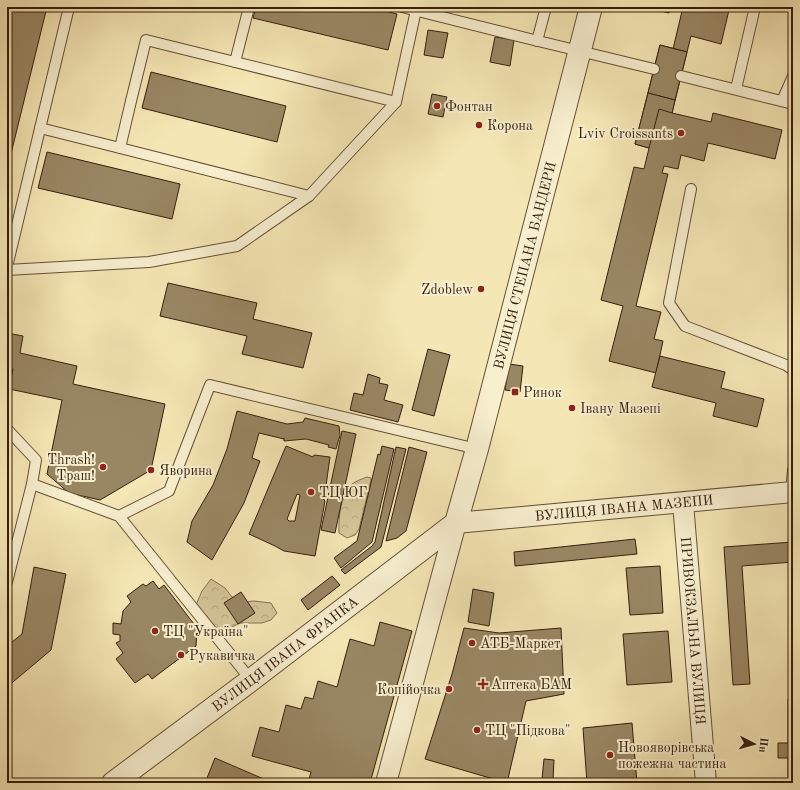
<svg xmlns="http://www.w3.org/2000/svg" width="800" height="790" font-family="'Old Standard TT',serif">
<defs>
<pattern id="forest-crowns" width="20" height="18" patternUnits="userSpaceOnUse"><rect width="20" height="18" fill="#d4c598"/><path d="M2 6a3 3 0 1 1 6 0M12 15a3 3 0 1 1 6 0" fill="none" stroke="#b7a982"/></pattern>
</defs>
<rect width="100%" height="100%" fill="#f5e7b5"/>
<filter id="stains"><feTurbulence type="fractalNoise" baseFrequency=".005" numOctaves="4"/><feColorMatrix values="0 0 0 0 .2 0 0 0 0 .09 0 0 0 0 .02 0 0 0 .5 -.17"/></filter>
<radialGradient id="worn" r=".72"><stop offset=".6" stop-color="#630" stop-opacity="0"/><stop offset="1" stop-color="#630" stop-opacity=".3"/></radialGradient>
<g fill="url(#forest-crowns)" stroke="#847252">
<path d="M 367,477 L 371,478 L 371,480 L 359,529 L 355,535 L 347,538 L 339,533 C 338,519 341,493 352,484 C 356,481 362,479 367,477 Z"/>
<polygon points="211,579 225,588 232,597 243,602 254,601 271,603 277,613 271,620 262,623 240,623 228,629 216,630 196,605 202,591"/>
</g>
<g fill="#998764" stroke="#351e0c" fill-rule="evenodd">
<polygon points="13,7 47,7 7,170 7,30"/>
<polygon points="256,7 369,7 397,14 388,50 253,18"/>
<polygon points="649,7 670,7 669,13 649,8"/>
<polygon points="683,7 719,7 729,10 721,44 691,36 687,52 673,49"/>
<polygon points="428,30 448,33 443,58 424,55"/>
<polygon points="495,37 514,40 510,66 490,62"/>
<polygon points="660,45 687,52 672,113 711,122 713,113 782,130 775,159 708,143 704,161 681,155 678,169 664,166 662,173 668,174 636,306 661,312 654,339 663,341 656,373 609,361 623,306 601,300 634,167 644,169 649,148 635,144"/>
<polygon points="660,45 687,52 675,100 648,93"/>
<polygon points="151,72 286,106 277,142 142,108"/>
<polygon points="648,93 675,100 672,113 659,109 649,148 635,144"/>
<polygon points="432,94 447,97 443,117 428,114"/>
<polygon points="47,152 180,184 172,219 38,188"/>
<polygon points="168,283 257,303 253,319 312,333 303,368 242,354 247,336 160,316"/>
<polygon points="7,333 23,336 20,353 77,366 73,384 165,404 151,470 100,500 69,493 47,474 62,400 9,389 13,369 7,367"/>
<polygon points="428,349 450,355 434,416 412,410"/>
<polygon points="660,356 725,372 721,388 764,399 757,427 713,416 716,403 652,387"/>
<polygon points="509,364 523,366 520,392 505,390"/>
<polygon points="368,374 380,378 379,383 388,385 384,400 403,405 398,422 350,410 354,393 363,395"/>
<polygon points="237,411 287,424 303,422 305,418 339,426 340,435 336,449 328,447 329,445 306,439 284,441 284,438 284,439 259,433 252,458 260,461 244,503 212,560 187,542 192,521 213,485 227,449"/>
<polygon points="342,431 356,434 335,533 321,530"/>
<path d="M 286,446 L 313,457 L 314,455 L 330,457 L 324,500 L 325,501 L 315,556 L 284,551 L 275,546 L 249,534 ZM 297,494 L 300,495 L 295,521 L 289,521 L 287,519 Z"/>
<polygon points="382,446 394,449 372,542 341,568 334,558 357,541 378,454 380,455"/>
<polygon points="396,447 406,449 381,547 345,574 341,570 372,546 375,542"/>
<polygon points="409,447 427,452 406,531 397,538 386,541"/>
<polygon points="635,539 637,554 515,566 514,552"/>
<polygon points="793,542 793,562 742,566 750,684 733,685 724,547"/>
<polygon points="660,566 663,613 630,615 626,568"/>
<polygon points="34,567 66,574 51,650 7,687 7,646 22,634"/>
<polygon points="332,576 340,585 308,610 301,600"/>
<polygon points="153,581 159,589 164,585 197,628 196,646 152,679 148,674 135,683 116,659 123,653 116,643 120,641 120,635 113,634 113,623 121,624 123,611 131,602 127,596 143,584 146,586"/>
<polygon points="473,589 494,593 489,626 468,622"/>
<polygon points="241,592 255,613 238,624 224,603"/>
<polygon points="380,622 412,631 370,783 308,783 311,772 252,756 260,727 279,732 286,705 301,709 305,697 313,699 318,681 337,687 350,639 374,646"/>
<polygon points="464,628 499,633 561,628 564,694 526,701 507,783 425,759 452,674"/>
<polygon points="668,631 672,682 627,685 623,634"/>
<polygon points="788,699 793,699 793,783 788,783 788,758 778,758 778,743 788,743"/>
<polygon points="632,723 637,783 587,783 583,728"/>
<polygon points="215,758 273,783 205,783"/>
<polygon points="544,759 554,760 553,780 542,779"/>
</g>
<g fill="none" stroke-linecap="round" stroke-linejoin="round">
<g stroke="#655036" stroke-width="12">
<g id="service">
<polyline points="249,7 235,62 396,102"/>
<polyline points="402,7 534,40 654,69"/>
<polyline points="537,41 546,7"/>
<polyline points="235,62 146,40 131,101 120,148 309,196"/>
<polyline points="681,76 793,104"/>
<polyline points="736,89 755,7"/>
<polyline points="782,101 793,76"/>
<polyline points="40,128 120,148"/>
<polyline points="691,189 669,303 685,326 786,365 793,370"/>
<polyline points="7,267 69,7"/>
<polyline points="7,270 149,262 237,246 309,196 396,102 416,10"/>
<polyline points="7,429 36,460 32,484 7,582"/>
<polyline points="32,484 119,516 251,680"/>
<polyline points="791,492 793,470"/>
<polyline points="119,516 169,491 210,385 477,449"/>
</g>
</g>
<g stroke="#655036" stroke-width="22">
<g id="minor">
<path id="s1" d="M 683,503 L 706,783"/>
<path id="s2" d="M 386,783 L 456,523 L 793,492"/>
</g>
</g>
<g stroke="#655036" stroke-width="24">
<g id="tertiary">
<path id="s3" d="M 113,783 L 251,680 L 456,523 L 477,449 L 591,7"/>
</g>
</g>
<use href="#service" stroke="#f8efcf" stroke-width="10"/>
<use href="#minor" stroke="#f8efcf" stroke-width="20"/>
<use href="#tertiary" stroke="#f8efcf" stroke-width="22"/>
</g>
<g fill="#8f2418" stroke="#f8efcf" stroke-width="1.5">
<circle cx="437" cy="106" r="4"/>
<circle cx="479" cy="125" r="4"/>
<circle cx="681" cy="133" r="4"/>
<circle cx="481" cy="289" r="4"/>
<rect x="511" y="388" width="8" height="8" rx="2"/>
<circle cx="572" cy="408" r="4"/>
<circle cx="103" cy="467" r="4"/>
<circle cx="151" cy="470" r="4"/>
<circle cx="311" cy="492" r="4"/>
<circle cx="155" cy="631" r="4"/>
<circle cx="472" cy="643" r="4"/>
<circle cx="181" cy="655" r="4"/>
<path d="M481 678h4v4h4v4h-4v4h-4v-4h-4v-4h4z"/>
<circle cx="449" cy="689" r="4"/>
<circle cx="477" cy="730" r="4"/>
<circle cx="610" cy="755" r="4"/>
</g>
<g text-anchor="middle" stroke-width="4" stroke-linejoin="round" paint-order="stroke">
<g font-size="14" fill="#351e0c" stroke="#f8efcf" text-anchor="start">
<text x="445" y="111">Фонтан</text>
<text x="487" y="130">Корона</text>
<text x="673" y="138" text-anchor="end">Lviv Croissants</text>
<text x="473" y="294" text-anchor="end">Zdoblew</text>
<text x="523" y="397">Ринок</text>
<text x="580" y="413">Івану Мазепі</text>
<text x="95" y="464" text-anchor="end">Thrash!<tspan x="95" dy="16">Траш!</tspan></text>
<text x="159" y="475">Яворина</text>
<text x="319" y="497">ТЦ ЮГ</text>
<text x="163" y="636">ТЦ "Україна"</text>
<text x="480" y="648">АТБ-Маркет</text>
<text x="189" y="660">Рукавичка</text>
<text x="491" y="689">Аптека БАМ</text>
<text x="441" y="694" text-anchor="end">Копійочка</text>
<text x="485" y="735">ТЦ "Підкова"</text>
<text x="618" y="752">Новояворівська<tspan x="618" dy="16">пожежна частина</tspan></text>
</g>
<g font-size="14" fill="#351e0c" stroke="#f8efcf">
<text dy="5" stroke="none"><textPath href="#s3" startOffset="697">ВУЛИЦЯ СТЕПАНА БАНДЕРИ</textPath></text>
<text dy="5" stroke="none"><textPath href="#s2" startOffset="438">ВУЛИЦЯ ІВАНА МАЗЕПИ</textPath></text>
<text dy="5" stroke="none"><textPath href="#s1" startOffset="128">ПРИВОКЗАЛЬНА ВУЛИЦЯ</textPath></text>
<text dy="5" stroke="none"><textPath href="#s3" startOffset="215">ВУЛИЦЯ ІВАНА ФРАНКА</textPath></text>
</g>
</g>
<rect width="800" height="790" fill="none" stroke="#f5e7b5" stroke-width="24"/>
<rect x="8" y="8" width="784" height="774" fill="none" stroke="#351e0c" stroke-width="2"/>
<rect x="12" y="12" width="776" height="766" fill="none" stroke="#351e0c"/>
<g transform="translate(754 744) rotate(96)" stroke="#f8efcf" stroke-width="3" paint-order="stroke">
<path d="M0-3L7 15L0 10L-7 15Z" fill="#351e0c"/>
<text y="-6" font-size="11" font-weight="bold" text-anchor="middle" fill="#351e0c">Пн</text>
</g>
<rect width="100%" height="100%" filter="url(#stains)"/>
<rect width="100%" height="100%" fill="url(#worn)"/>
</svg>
